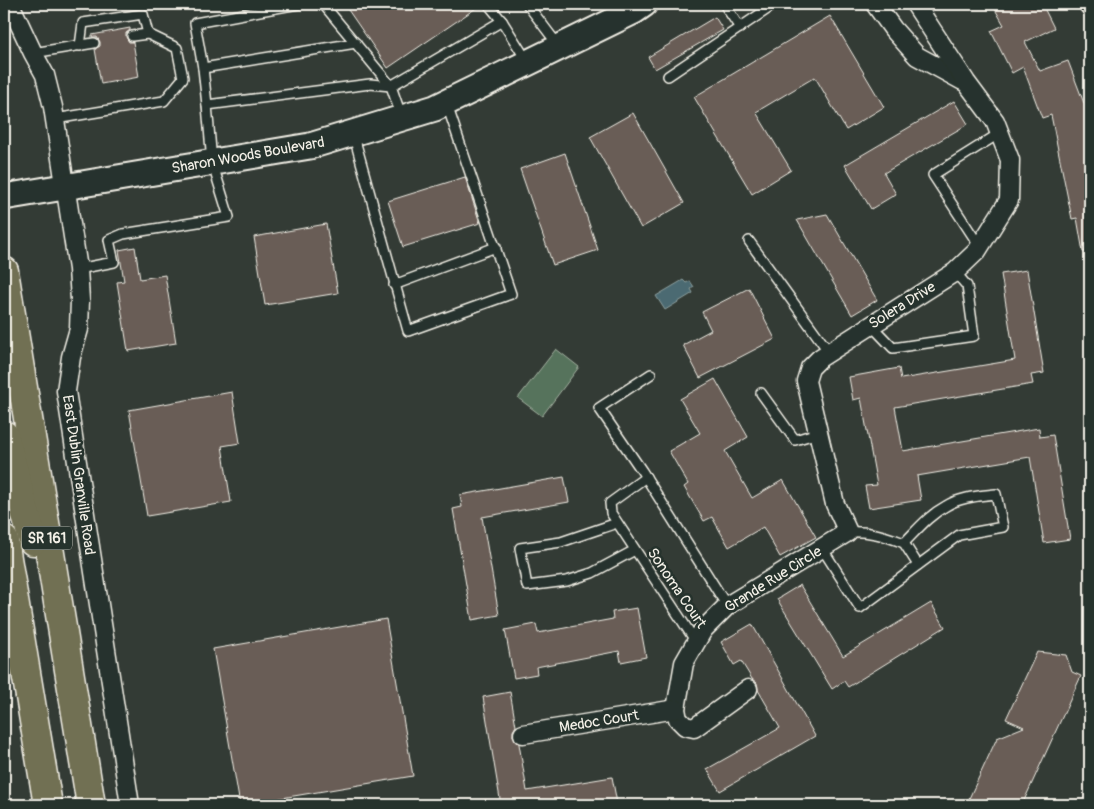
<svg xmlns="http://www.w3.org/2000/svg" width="1094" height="809" font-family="Pangolin,sans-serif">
<rect width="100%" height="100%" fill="#333b35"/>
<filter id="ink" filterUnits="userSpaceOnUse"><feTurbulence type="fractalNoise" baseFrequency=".02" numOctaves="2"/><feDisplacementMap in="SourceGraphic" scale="10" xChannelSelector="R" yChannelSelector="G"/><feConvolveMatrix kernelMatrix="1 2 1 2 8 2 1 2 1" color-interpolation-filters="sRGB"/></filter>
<g filter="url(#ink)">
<polygon fill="#56735c" stroke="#a5b2a2" points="556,349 579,367 542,416 518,398"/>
<polygon fill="#4b6b72" stroke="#8fa1a1" points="683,280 686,283 690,281 694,287 691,289 693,293 665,310 656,296"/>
<g fill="#695d57" stroke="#f4f1e8">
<polygon points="344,4 482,4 388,68"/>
<polygon points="992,4 1042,4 1054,28 1025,42 1040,71 1068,61 1090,119 1090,252 1083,252 1077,218 1072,219 1051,115 1042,118 1023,67 1012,73 991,31 1004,25"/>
<polygon points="830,16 884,107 846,130 815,77 756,112 791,170 752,194 694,97"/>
<polygon points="715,17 723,30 655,69 648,57"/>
<polygon points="130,28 130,30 126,33 126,37 129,42 133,42 139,77 101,84 95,49 100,46 100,42 97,37 92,37 92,35"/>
<polygon points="954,101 968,124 884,173 896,194 871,209 845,165"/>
<polygon points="633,113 684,203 641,228 590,137"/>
<polygon points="565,153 598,250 553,265 520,169"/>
<polygon points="465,177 480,223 403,247 388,201"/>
<polygon points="827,214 877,300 852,315 797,220"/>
<polygon points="326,224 338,293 265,305 254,237"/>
<polygon points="135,247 140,279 165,275 176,343 128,351 117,282 124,281 119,250"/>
<polygon points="1027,270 1044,373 1031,375 1033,384 895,407 903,451 1039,428 1040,437 1053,435 1070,539 1044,543 1030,457 917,476 921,500 869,508 865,486 877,485 861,398 853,400 849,377 899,368 901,379 1015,360 1001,274"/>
<polygon points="749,288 775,339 700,378 683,345 711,330 702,312"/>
<polygon points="715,379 748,437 725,451 752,498 783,480 816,537 780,557 763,527 729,547 712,517 704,521 684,487 688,484 669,451 700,433 680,399"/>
<polygon points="232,392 240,443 222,446 231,502 147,516 129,410"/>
<polygon points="564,477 569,502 482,517 499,615 472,620 453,509 462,507 460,495"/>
<polygon points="800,585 843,656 931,603 945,627 848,687 844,681 832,689 777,599"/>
<polygon points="637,608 646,657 621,662 619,651 536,667 537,674 514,678 505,630 536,624 538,633 613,619 612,612"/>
<polygon points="386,619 413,776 240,805 213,649"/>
<polygon points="752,624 815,736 720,791 707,769 780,728 758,690 757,683 752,679 741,661 734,665 721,642"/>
<polygon points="1037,652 1066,655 1072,672 1081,676 1022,805 966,805 997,738 1024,727 1006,719"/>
<polygon points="510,692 516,726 513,731 513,736 519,744 527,791 612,777 617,803 601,805 501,805 483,697"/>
</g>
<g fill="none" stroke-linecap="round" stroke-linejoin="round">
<g stroke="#f4f1e8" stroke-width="12">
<g id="lane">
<polyline points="323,4 391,86 402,118"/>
<polyline points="488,4 502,21 527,61"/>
<polyline points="527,4 558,45"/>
<polyline points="724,4 740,28"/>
<polyline points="80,46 83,23 143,14 148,34"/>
<polyline points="33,53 94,43"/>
<polyline points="203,68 356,43"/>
<polyline points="668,76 775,4"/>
<polyline points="207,105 203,68 195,23 298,4"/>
<polyline points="55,119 164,101 183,78 177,48 148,34 132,36"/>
<polyline points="353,133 408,331 511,294 447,105"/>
<polyline points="749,241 829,352"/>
<polyline points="980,247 933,175 1000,133"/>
<polyline points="78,269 114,262 109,240 123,234 229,217 212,162 207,105 370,84 391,86 502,21"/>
<polyline points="394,285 496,247"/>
<polyline points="871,325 893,348 974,336 967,286 955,272"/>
<polyline points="651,374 599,408 642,471 727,606"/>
<polyline points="761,393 795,440 818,433"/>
<polyline points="646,477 610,503 611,513 696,642"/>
<polyline points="617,523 561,542 520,548 527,586 567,581 592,573 635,550"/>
<polyline points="904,543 918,565"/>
<path d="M 822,548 L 860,608 L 959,535 L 1003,527 L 996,494 C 980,496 960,497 946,506 C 929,515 917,530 904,543 C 883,535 870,531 848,532"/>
</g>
</g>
<g stroke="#f4f1e8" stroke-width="21">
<g id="street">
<polyline points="10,4 33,53 45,75 53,107 78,269 80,300 79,329 71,357 66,391 130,805"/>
<polyline points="875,4 893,29 917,56 963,81"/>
<polyline points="1088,4 1090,7"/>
<polyline points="748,689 694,728 685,726 678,719 676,709 684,663 703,630 727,606 848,532 835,504 806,381 810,368 820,358 955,272 977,251 1009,200 1010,160 995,121 966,82 915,4"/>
<polyline points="523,734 676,709"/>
</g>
</g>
<g stroke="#f4f1e8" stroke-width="29">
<polyline id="secondary" points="4,197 310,146 435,108 634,11 644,4"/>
</g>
<g stroke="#f4f1e8" stroke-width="31">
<g id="primary">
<polyline points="4,271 91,805"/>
<polyline points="4,435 33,541"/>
<polyline points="4,540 48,805"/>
</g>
</g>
<use href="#lane" stroke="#26332d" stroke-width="9"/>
<use href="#street" stroke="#26332d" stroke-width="18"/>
<use href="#secondary" stroke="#26332d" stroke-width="25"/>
<use href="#primary" stroke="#716f52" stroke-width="28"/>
</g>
</g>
<g text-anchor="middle" stroke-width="5" stroke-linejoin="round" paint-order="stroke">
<rect fill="#26332d" stroke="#b6b8b0" stroke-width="1" x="22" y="526.5" width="50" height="23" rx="4"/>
<g font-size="14" font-weight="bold" fill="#f4f1e8">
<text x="47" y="543">SR 161</text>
</g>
<g font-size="15" fill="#f4f1e8" stroke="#26332d">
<text transform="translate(248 155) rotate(-10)" y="5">Sharon Woods Boulevard</text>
<text transform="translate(902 305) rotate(-32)" y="5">Solera Drive</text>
<text transform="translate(79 475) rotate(82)" y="5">East Dublin Granville Road</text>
<text transform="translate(773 579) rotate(-32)" y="5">Grande Rue Circle</text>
<text transform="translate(677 588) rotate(56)" y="5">Sonoma Court</text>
<text transform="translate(599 721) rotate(-9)" y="5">Medoc Court</text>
</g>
</g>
<rect width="1094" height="809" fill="none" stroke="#26332d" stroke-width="20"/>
<rect x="10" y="10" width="1074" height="789" fill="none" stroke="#f4f1e8" stroke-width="2" filter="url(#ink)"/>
</svg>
